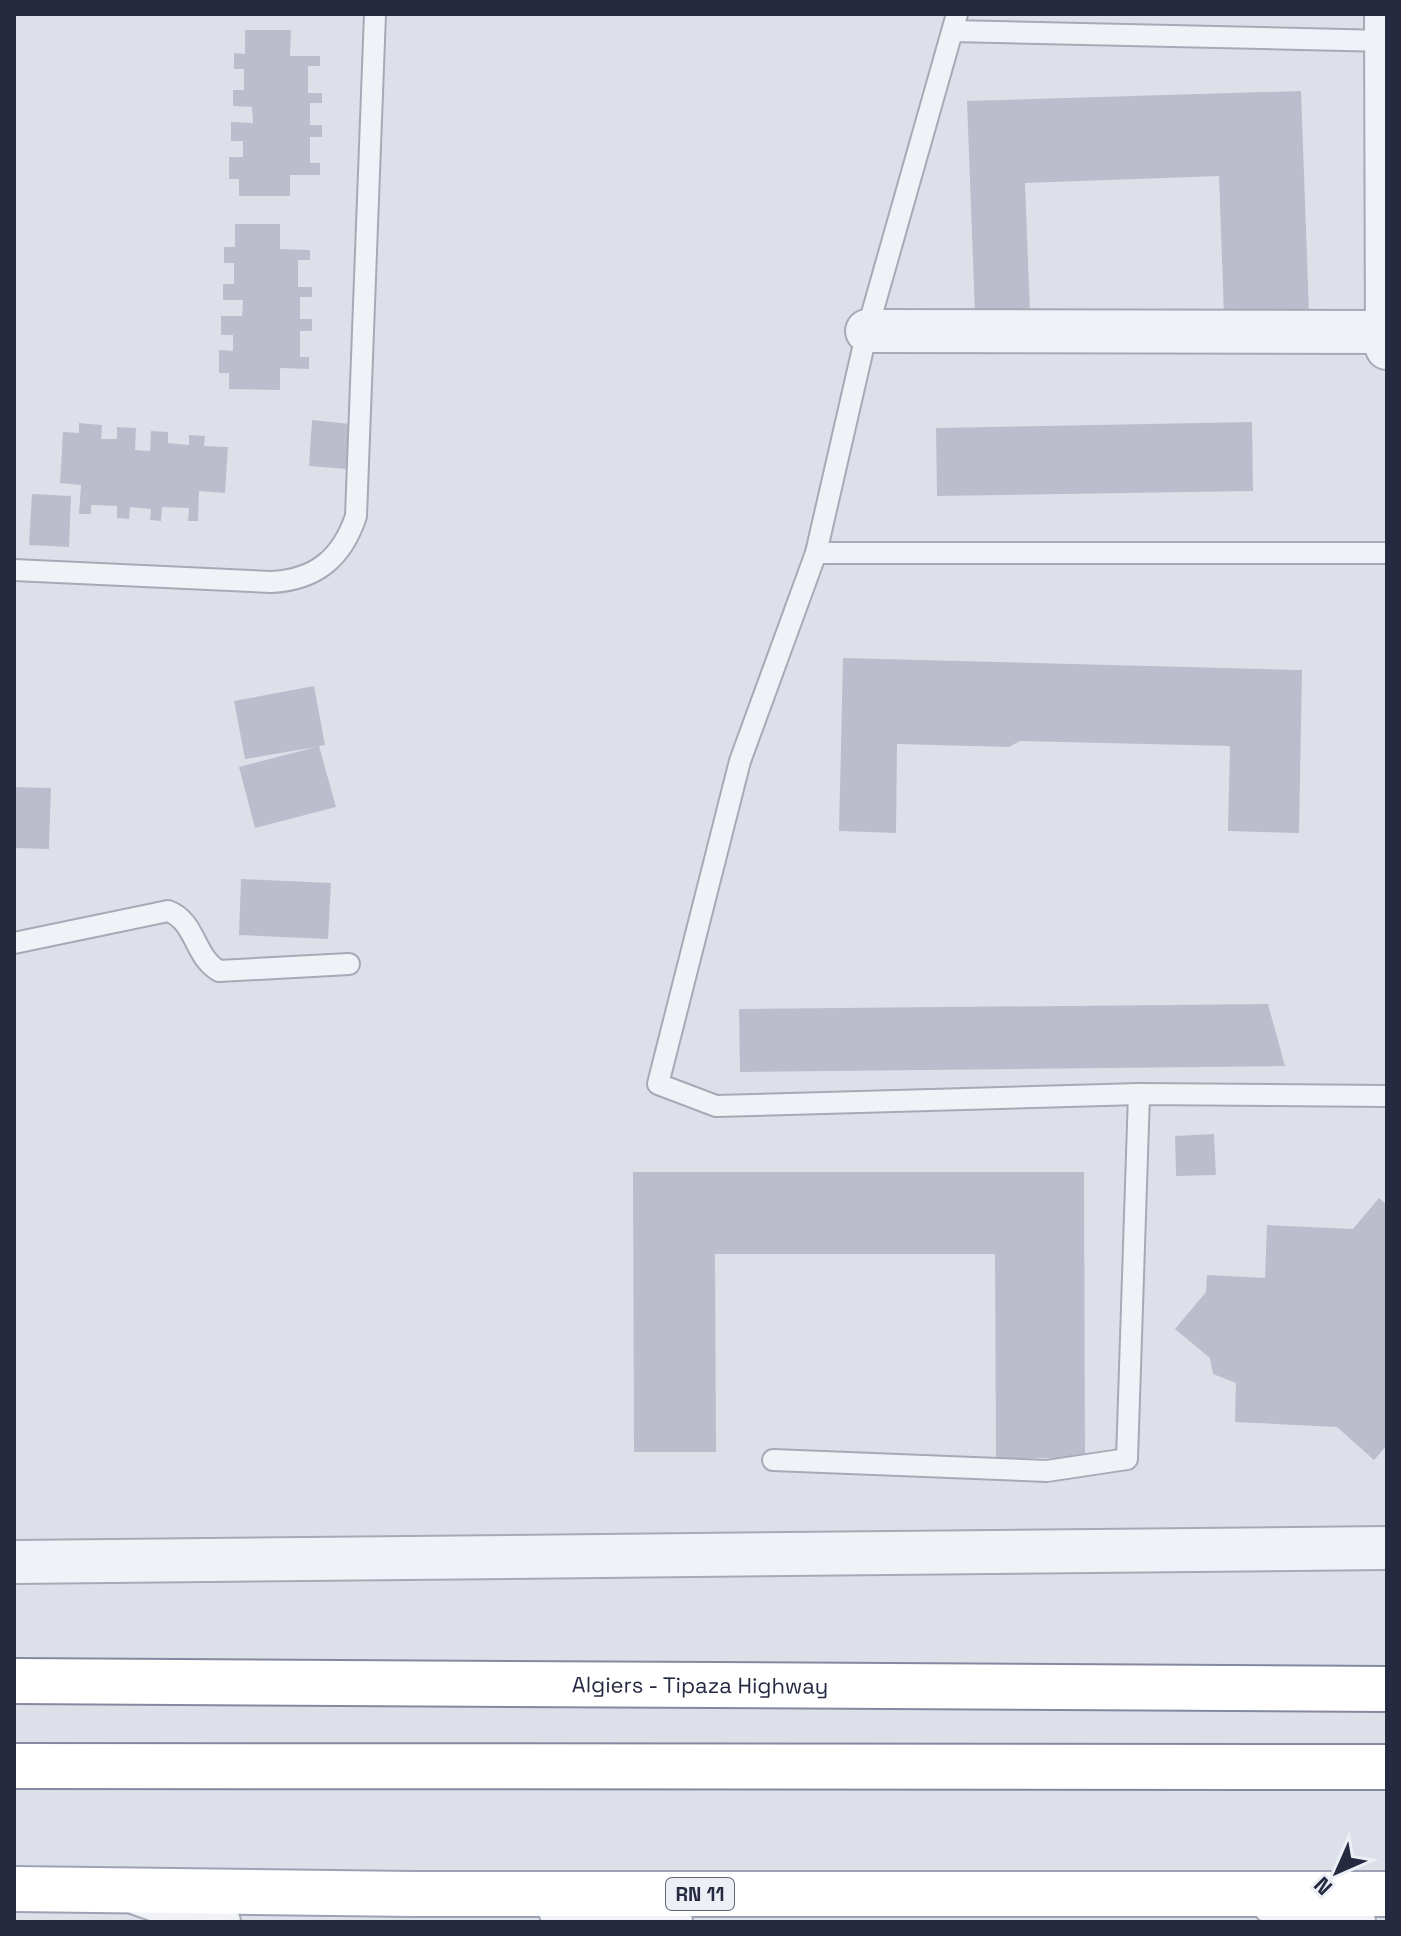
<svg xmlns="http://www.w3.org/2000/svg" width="1401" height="1936" font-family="'Space Grotesk',sans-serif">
<rect width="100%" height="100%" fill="#dee0e9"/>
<g fill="#bbbdcc">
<polygon points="245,30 291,30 290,56 320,56 320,66 308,66 308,93 322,93 322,103 310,103 310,125 322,125 322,137 310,137 310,163 320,163 320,175 290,175 290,196 239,196 239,179 229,179 229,157 243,157 243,141 231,141 231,122 253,123 252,107 233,106 233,90 244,90 244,69 234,69 234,53 245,54"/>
<polygon points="1301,91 1309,312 1224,315 1219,176 1025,183 1030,312 975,314 967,101"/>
<polygon points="235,224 280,224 280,249 310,250 310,260 298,260 298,287 312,287 312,297 300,297 300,319 312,319 312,331 300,331 300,357 309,357 309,369 280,368 280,390 229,389 229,373 219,373 219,350 233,351 233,335 221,335 221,316 242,316 243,300 223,300 223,284 234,284 234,263 224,263 224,247 235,247"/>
<polygon points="312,420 350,424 347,469 309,466"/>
<polygon points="1252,422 1253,491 937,496 936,428"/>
<polygon points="79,423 102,425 101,439 117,439 117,427 136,428 135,450 150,451 151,431 168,432 168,443 189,445 189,435 205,436 204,446 228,447 225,493 199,491 198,521 188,521 189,508 162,507 161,521 150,520 151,509 130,507 129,519 117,518 117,506 91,505 91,514 79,514 81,485 60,483 63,432 79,433"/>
<polygon points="32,494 71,496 69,547 29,545"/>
<polygon points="843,658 1302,670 1299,833 1228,831 1230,746 1020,741 1009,747 897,744 896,833 839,831"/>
<polygon points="314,686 325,745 319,746 336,807 255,828 239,767 316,747 245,759 234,701"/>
<polygon points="14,787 51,788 49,849 14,848"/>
<polygon points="241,879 331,883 328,939 239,935"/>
<polygon points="1268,1004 1285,1066 740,1072 739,1009"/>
<polygon points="1214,1134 1216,1175 1176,1176 1175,1136"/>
<polygon points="633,1172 1084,1172 1085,1458 996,1458 995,1254 715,1254 716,1452 634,1452"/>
<polygon points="1379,1198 1387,1205 1387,1445 1374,1460 1337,1427 1235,1422 1236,1383 1213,1374 1210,1358 1175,1329 1206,1292 1207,1275 1265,1278 1267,1225 1353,1229"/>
</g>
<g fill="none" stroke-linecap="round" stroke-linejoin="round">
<g stroke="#a7a9b7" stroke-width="24">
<g id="lane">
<polyline points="957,14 867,331 816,553 740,761 658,1084 716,1106 1139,1094 1387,1096"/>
<polyline points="953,31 1387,41"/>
<polyline points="816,553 1387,553"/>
<path d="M 14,570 L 271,582 C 316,580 342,558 356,516 L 375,14"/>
<path d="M 14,943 L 168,911 C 196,921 194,957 219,971 L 349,964"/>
<polyline points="773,1460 1047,1471 1127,1459 1139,1094"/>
</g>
</g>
<g stroke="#a7a9b7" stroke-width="46">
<g id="street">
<polyline points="1386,14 1387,348"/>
<polyline points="867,331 1387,332"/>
<polyline points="14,1562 1387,1548"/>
<polyline points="139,1894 219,1922"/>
<polyline points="1273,1903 1354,1922"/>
<polyline points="560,1910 671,1922"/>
</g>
</g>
<g stroke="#9ca1b5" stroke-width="48">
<polyline id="primary" points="14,1889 412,1894 1387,1894"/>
</g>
<g stroke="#8489a0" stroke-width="48">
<g id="highway">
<path id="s1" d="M 14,1681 L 1387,1689"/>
<polyline points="14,1766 1387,1767"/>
</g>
</g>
<use href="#lane" stroke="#f1f2f7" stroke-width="20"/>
<use href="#street" stroke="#f1f2f7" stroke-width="42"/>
<use href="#primary" stroke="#fff" stroke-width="44"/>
<use href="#highway" stroke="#fff" stroke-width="44"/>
</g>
<g text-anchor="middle" stroke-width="8" stroke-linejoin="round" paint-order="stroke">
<rect fill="#edeff6" stroke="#626577" stroke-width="2" x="666" y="1878" width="68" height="32" rx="6"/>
<g font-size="20" font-weight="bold" fill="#262a41">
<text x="700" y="1901">RN 11</text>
</g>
<g font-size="22" fill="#262a41" stroke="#edeff6">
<text dy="8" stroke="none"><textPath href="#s1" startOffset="686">Algiers - Tipaza Highway</textPath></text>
</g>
</g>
<rect width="1401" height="1936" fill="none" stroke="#262a41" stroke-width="32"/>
<g transform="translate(1337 1872) rotate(225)" stroke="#edeff6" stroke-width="6" paint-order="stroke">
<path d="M0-6L14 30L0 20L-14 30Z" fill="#262a41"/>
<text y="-12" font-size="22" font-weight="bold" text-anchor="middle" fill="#262a41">N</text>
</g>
</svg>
